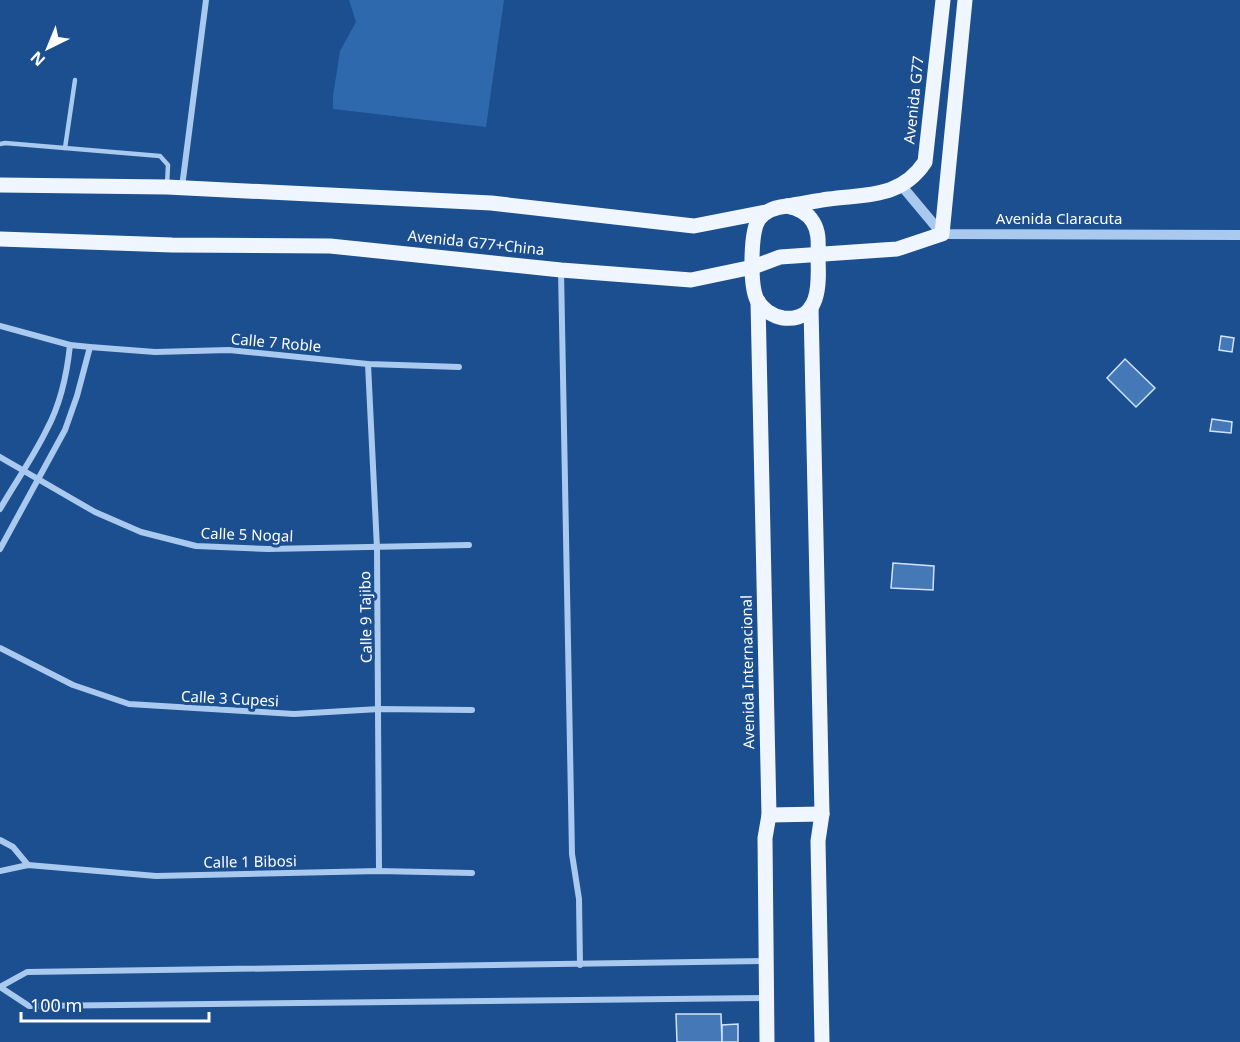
<svg xmlns="http://www.w3.org/2000/svg" width="1240" height="1042" font-family="'Noto Sans',sans-serif">
<rect width="100%" height="100%" fill="#1b4f8f"/>
<polygon fill="#2e69ad" points="349,0 504,0 486,127 333,109 333,96 340,51 356,22"/>
<g fill="#4478b7" stroke="#cfe3fa" stroke-width="1.5">
<polygon points="1221,336 1234,338 1232,352 1219,350"/>
<polygon points="1125,359 1155,388 1136,407 1107,378"/>
<polygon points="1212,419 1232,422 1231,433 1210,431"/>
<polygon points="893,563 934,566 933,590 891,588"/>
<polygon points="676,1014 721,1014 722,1042 677,1042"/>
<polygon points="738,1024 738,1042 722,1042 722,1025"/>
</g>
<g fill="none" stroke-linecap="round" stroke-linejoin="round">
<g stroke="#a9c9ee" stroke-width="4.5">
<polyline points="0,144 5,143 160,156 168,165 167,185"/>
<polyline points="65,148 75,80"/>
</g>
<g stroke="#a9c9ee" stroke-width="6">
<polyline points="182,187 206,0"/>
<polyline points="561,270 572,854 579,899 580,965"/>
<polyline points="0,326 70,345 90,347 155,352 229,350 368,364 459,367"/>
<polyline points="368,364 377,548 379,871"/>
<polyline points="0,457 95,512 141,532 196,546 268,549 469,545"/>
<path d="M 0,509 C 15,483 34,456 47,429 C 61,403 67,374 70,345"/>
<polyline points="0,549 65,430 77,396 90,347"/>
<polyline points="0,648 73,685 129,704 294,714 379,709 472,710"/>
<polyline points="0,840 13,847 28,865"/>
<polyline points="0,871 28,865 156,876 379,871 472,873"/>
<polyline points="0,987 29,1006 766,998"/>
<polyline points="0,987 27,972 767,961"/>
</g>
<polyline stroke="#a9c9ee" stroke-width="10" points="901,185 942,234 1240,235"/>
<g stroke="#f0f6ff" stroke-width="15">
<polyline points="0,185 167,187 491,203 694,226 766,212"/>
<path d="M 787,206 C 801,204 815,201 829,199 C 867,194 901,198 925,162 L 943,0"/>
<path d="M 787,206 C 798,208 807,212 813,222 C 820,233 818,246 818,258 C 819,283 821,322 783,318 C 772,316 762,309 757,300 C 750,286 750,232 759,219 C 766,210 776,207 787,206 Z"/>
<polyline points="0,239 172,245 330,246 561,270 691,280 753,267 780,257 897,249 942,234 965,0"/>
<polyline points="758,301 769,815 765,838 767,1042"/>
<polyline points="811,307 822,814 818,841 822,1042"/>
<polyline points="769,815 822,814"/>
</g>
</g>
<g text-anchor="middle" stroke-width="6" stroke-linejoin="round" paint-order="stroke">
<g font-size="15" fill="#fff" stroke="#1b4f8f">
<text transform="translate(914 100) rotate(-84)" y="5">Avenida G77</text>
<text x="1059" y="224">Avenida Claracuta</text>
<text transform="translate(476 243) rotate(6)" y="5">Avenida G77+China</text>
<text transform="translate(276 343) rotate(5)" y="5">Calle 7 Roble</text>
<text transform="translate(247 535) rotate(2)" y="5">Calle 5 Nogal</text>
<text transform="translate(366 617) rotate(-91)" y="5">Calle 9 Tajibo</text>
<text transform="translate(748 672) rotate(-91)" y="5">Avenida Internacional</text>
<text transform="translate(230 699) rotate(3)" y="5">Calle 3 Cupesi</text>
<text transform="translate(250 862) rotate(-1)" y="5">Calle 1 Bibosi</text>
</g>
</g>
<g transform="translate(48 48) rotate(223)" stroke="#1b4f8f" stroke-width="4.5" paint-order="stroke">
<path d="M0-4.5L10 22L0 15L-10 22Z" fill="#ffffff"/>
<text y="-9" font-size="16" font-weight="bold" text-anchor="middle" fill="#ffffff">N</text>
</g>
<path d="M21 1012v9h188v-9" fill="none" stroke="#ffffff" stroke-width="3"/>
<text x="30" y="1012" font-size="18" fill="#ffffff" stroke="#1b4f8f" stroke-width="4.5" paint-order="stroke">100 m</text>
</svg>
